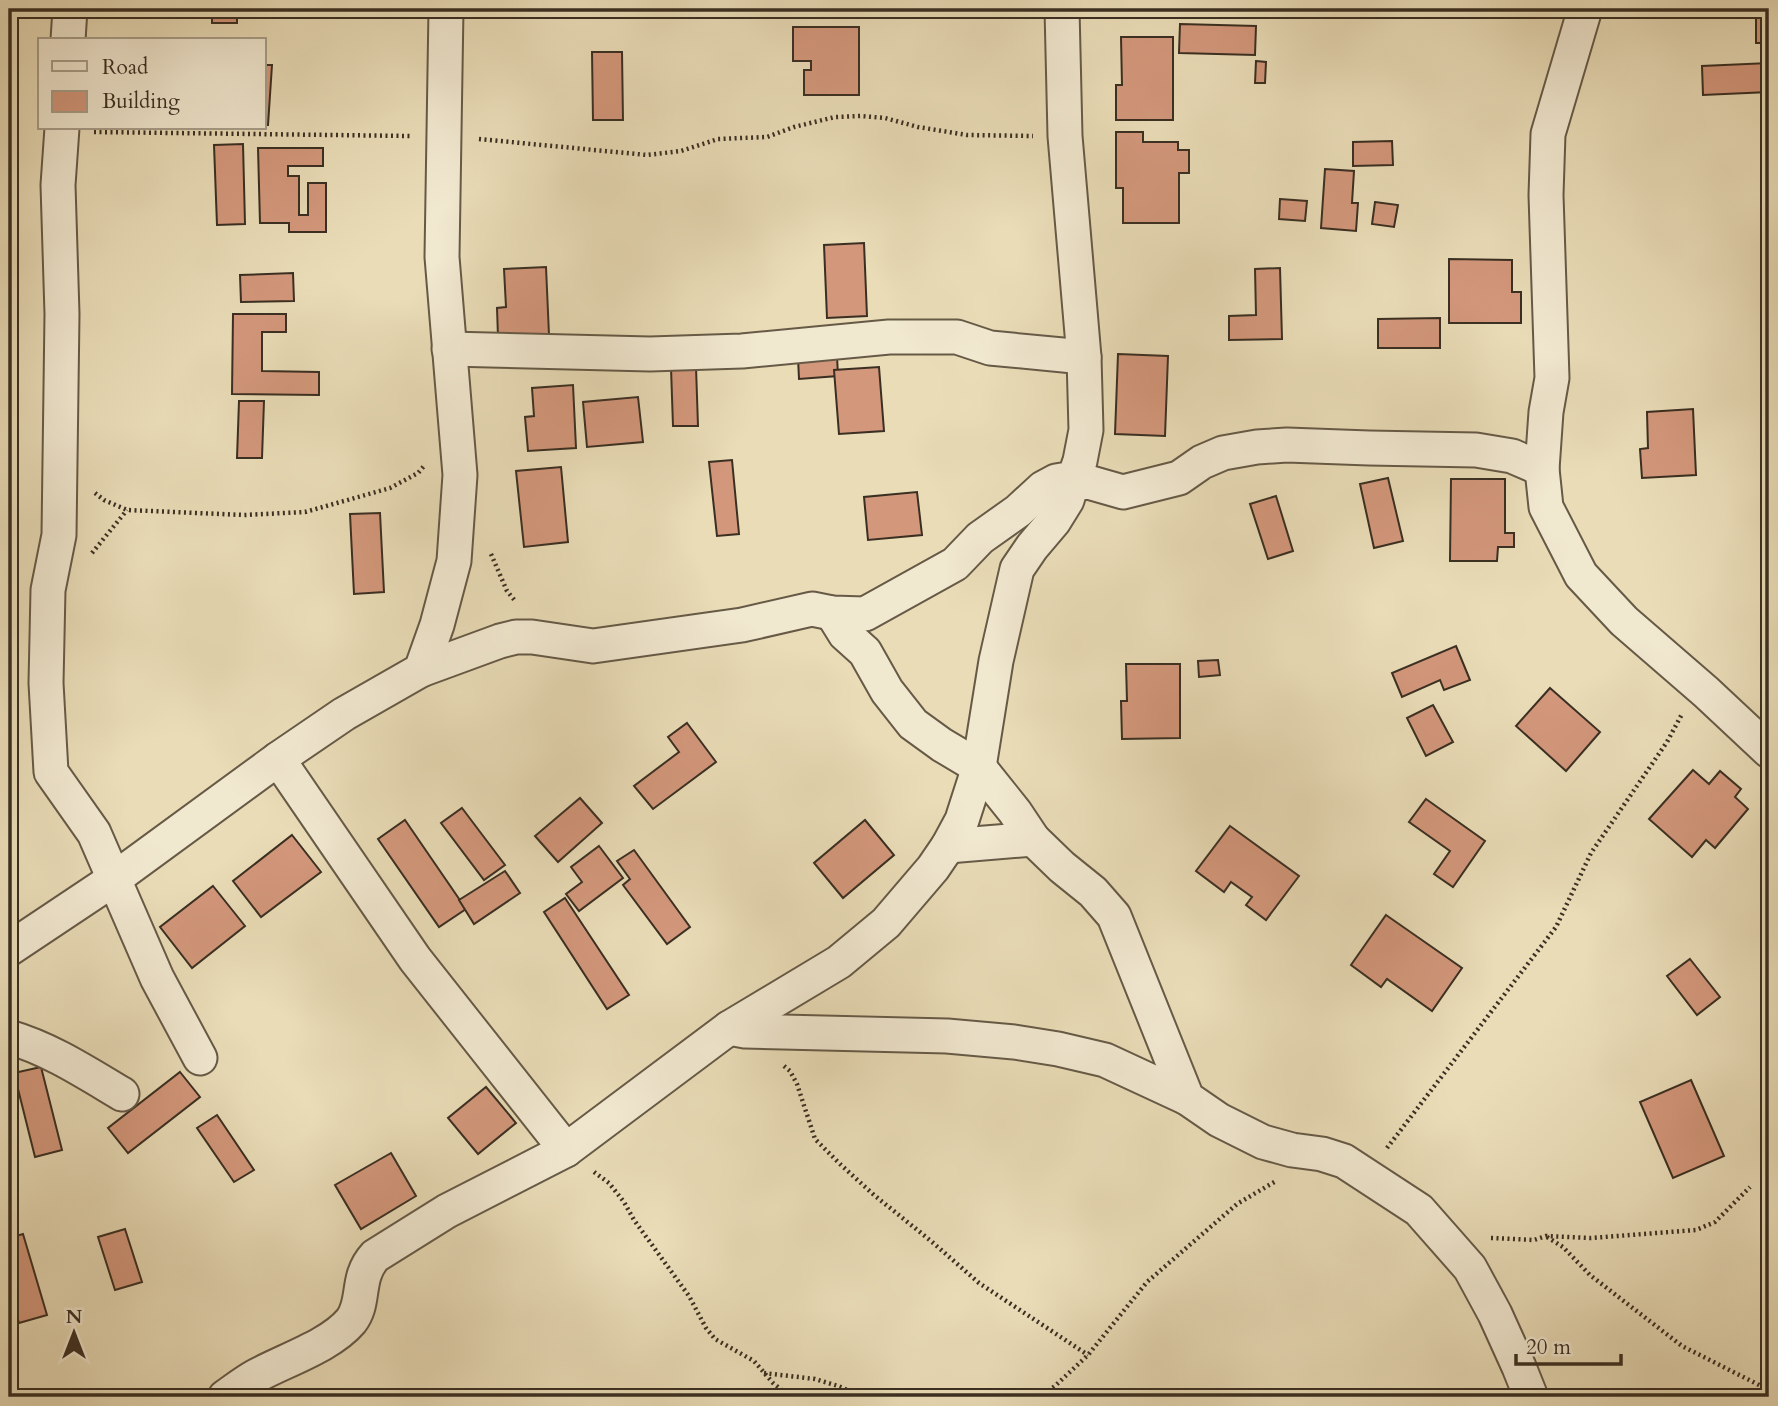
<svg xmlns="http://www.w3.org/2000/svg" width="1778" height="1406" font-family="Cardo,serif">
<rect width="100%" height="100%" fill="#e9dcb7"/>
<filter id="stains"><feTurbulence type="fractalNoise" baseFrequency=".00286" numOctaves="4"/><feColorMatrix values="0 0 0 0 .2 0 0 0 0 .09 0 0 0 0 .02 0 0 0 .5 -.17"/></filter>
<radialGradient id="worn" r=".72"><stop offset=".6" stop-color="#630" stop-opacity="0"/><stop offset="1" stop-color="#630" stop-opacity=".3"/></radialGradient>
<g fill="#d3977b" stroke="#3a2f22" stroke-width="2">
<rect x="212" y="9" width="25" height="14"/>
<rect x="752" y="9" width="37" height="7"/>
<polygon points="829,9 890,9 890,10 829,11"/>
<polygon points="1178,9 1254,9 1254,16 1177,14"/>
<rect x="1756" y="9" width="13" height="34"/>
<polygon points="1180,24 1256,26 1255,55 1179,53"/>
<polygon points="793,27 859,27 859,95 804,95 804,70 811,70 811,61 793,61"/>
<polygon points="1121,37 1173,37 1173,120 1116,120 1116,85 1122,85"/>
<polygon points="592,52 622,52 623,120 593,120"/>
<polygon points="1256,61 1266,62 1265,83 1255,83"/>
<polygon points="1769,63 1769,92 1703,95 1702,66"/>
<polygon points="264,65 272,65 268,125 264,125"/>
<polygon points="1116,132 1143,132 1143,142 1178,142 1178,150 1189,150 1189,173 1179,173 1179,223 1123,223 1123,188 1116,188"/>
<polygon points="1392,141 1393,165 1353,166 1353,142"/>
<polygon points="243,144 245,224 217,225 214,145"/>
<polygon points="258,148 323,148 323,166 288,166 288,176 299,176 299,215 308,215 308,183 326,183 326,232 289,232 289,223 260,223"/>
<polygon points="1325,169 1354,171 1352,203 1358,203 1356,231 1321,228"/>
<polygon points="1280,199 1307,201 1305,221 1279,219"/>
<polygon points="1375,202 1398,205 1394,227 1372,224"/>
<polygon points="864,243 867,316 827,318 824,245"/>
<polygon points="1449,259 1512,260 1512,292 1521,292 1521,323 1449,323"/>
<polygon points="546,267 549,335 498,337 497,308 506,307 504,269"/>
<polygon points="1280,268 1282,339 1229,340 1229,316 1256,315 1255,269"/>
<polygon points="293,273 294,301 241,302 240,275"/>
<polygon points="233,314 286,314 286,332 262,332 262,371 319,372 319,395 232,394"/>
<polygon points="1440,318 1440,348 1378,348 1378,319"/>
<polygon points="1118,354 1168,356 1165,436 1115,434"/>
<polygon points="837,356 838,376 799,379 798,358"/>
<polygon points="696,367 698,426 673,426 671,368"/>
<polygon points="879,367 884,431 839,434 834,370"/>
<polygon points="573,385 576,448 528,451 525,417 534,416 532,388"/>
<polygon points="638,397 643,442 587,447 583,402"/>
<polygon points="239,401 264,401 262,458 237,458"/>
<polygon points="1693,409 1696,475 1642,478 1640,449 1648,448 1647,412"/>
<polygon points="732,460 739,534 717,536 709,462"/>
<polygon points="561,467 568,542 524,547 516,471"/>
<polygon points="1388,478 1403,541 1374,548 1360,484"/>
<polygon points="1451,479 1505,479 1505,533 1514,533 1514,547 1498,547 1497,561 1450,561"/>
<polygon points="917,492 922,535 868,540 864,497"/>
<polygon points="1276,496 1293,551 1268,559 1250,504"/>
<polygon points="380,513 384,592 354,594 350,514"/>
<polygon points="1456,646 1470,680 1444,690 1440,680 1402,697 1392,673"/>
<polygon points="1218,660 1220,675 1199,677 1198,661"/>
<polygon points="1126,664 1180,664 1180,738 1122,739 1121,701 1127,701"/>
<polygon points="1550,688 1600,732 1566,771 1516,726"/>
<polygon points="1433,705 1453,742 1426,756 1407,718"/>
<polygon points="687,723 716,762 653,809 634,786 679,752 668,737"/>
<polygon points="1693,770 1709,784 1720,771 1741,789 1735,797 1748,809 1715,848 1706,840 1692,857 1649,819"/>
<polygon points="580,798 602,823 558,862 535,836"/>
<polygon points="1426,799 1485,841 1453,887 1434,874 1450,851 1409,822"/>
<polygon points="462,808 505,865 484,880 441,823"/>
<polygon points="405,820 466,909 439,927 378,839"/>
<polygon points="865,820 894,855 843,898 814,863"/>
<polygon points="1230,826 1299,876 1266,920 1246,905 1252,897 1231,882 1224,892 1196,871"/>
<polygon points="292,835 321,872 261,917 233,881"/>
<polygon points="599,846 623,878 579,911 566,894 582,882 571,867"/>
<polygon points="634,850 690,927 667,944 623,885 630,879 617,861"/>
<polygon points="505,871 520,893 474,924 459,900"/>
<polygon points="213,886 245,926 192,968 160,927"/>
<polygon points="565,898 629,995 607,1009 544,912"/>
<polygon points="1386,915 1462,968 1432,1011 1387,979 1381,987 1351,965"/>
<polygon points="1690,959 1720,997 1697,1015 1667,976"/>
<polygon points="41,1067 62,1150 35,1157 14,1073"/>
<polygon points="180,1072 200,1097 128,1153 108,1128"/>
<polygon points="1691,1080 1724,1156 1673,1178 1640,1102"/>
<polygon points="486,1087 516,1123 478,1154 448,1118"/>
<polygon points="217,1115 254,1170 234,1182 197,1128"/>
<polygon points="391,1153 416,1196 361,1229 335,1185"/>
<polygon points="125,1229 142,1282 115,1290 98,1237"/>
<polygon points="23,1234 47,1315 19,1323 9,1289 9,1238"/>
</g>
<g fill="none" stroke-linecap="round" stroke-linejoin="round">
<g stroke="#665a47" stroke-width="37">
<g id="minor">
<polyline points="1585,9 1548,134 1546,195 1552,378 1546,412 1542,469 1546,507 1581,575 1624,621 1706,692 1769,751"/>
<polyline points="68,40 70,9"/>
<polyline points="62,128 58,185 62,314 59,535 48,590 46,683 51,772 94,833 157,978 200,1058"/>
<polyline points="449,349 650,354 742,351 889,337 957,337 990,348 1084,357"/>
<polyline points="832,613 845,634 865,652 887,691 913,724 942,745 979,767 1015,812 1033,839 1062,867 1093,892 1114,916 1187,1098 1219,1120 1263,1142 1292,1150 1322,1154 1344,1161 1419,1210 1470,1268 1495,1314 1519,1367 1531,1397"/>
<polyline points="421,670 500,641 516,637 532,637 593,646 742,625 812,609 832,613 865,614 955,564 980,538 1018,511 1043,488 1056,481 1074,478 1080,461 1086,430 1084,357 1065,136 1062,9"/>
<polyline points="278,759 415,959 566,1150"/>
<polyline points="948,846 1033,839"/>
<polyline points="9,949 114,879 278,759 344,714 421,670 437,625 454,561 460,475 442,257 446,9"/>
<polyline points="729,1028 745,1031 947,1036 1014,1042 1058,1049 1105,1060 1187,1098"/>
<path d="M 9,1037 C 50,1049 85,1072 122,1094"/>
<path d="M 225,1397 C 235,1390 245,1382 256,1376 C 285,1360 330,1346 351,1321 C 366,1302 355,1278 375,1256 L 447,1211 L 566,1150 L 729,1028 L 839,962 L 886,923 L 933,868 L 948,846 L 962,820 L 979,767 L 996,661 L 1017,569 L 1032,547 L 1054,521 L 1067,500 L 1074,478 L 1123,492 L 1179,478 L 1202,462 L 1223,453 L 1257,447 L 1287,445 L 1369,448 L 1476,450 L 1512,456 L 1542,469"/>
</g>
</g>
<g stroke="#3a2f22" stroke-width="4.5" stroke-dasharray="2 3.5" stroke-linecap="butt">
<polyline points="94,132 411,136"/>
<polyline points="479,139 647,155 681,151 718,139 767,137 794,127 835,117 861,116 885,118 918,127 967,135 1033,136"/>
<polyline points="95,493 104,500 127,510 244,515 305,512 390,488 418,473 424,466"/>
<polyline points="92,553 127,510"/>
<polyline points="491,554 507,591 516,602"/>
<polyline points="784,1066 790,1071 797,1084 815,1139 840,1164 874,1195 931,1241 979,1283 1088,1355"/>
<polyline points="1387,1148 1556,927 1591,853 1667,742 1682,714"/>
<polyline points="594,1172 609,1183 624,1202 634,1220 689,1296 706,1328 715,1339 754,1361 773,1383 790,1397"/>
<polyline points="1547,1237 1563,1247 1590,1275 1682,1346 1769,1390"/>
<polyline points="1491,1238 1534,1240 1546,1236 1591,1238 1696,1230 1715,1222 1750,1187"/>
<polyline points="764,1373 815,1379 838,1386 864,1397"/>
<polyline points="1039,1397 1055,1386 1088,1355 1147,1282 1237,1204 1276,1181"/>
</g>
<use href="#minor" stroke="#f1e8d0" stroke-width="33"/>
</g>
<rect width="1778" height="1406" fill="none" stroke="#e9dcb7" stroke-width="35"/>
<rect x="10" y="10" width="1757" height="1385" fill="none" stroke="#3a2f22" stroke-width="3.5"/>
<rect x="18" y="18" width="1743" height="1371" fill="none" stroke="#3a2f22" stroke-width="2"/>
<rect x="38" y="38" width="228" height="91" fill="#f1e8d0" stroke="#a89e8a" stroke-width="2"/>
<rect x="52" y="61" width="35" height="10" fill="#f1e8d0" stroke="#a89e8a" stroke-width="2"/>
<text x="102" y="74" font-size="21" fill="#3a2f22">Road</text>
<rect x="52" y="91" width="35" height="21" fill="#d3977b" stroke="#a89e8a" stroke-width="2"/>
<text x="102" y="108" font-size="21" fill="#3a2f22">Building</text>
<g transform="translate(74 1333)" stroke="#f1e8d0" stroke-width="5" paint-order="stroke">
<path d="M0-5L12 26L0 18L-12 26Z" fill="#3a2f22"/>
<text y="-10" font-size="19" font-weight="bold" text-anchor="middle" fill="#3a2f22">N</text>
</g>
<path d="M1516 1354v10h105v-10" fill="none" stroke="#3a2f22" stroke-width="3.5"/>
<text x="1526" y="1354" font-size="21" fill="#3a2f22" stroke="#f1e8d0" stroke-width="5" paint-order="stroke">20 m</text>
<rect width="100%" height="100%" filter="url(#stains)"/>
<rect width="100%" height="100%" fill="url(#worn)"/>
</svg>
